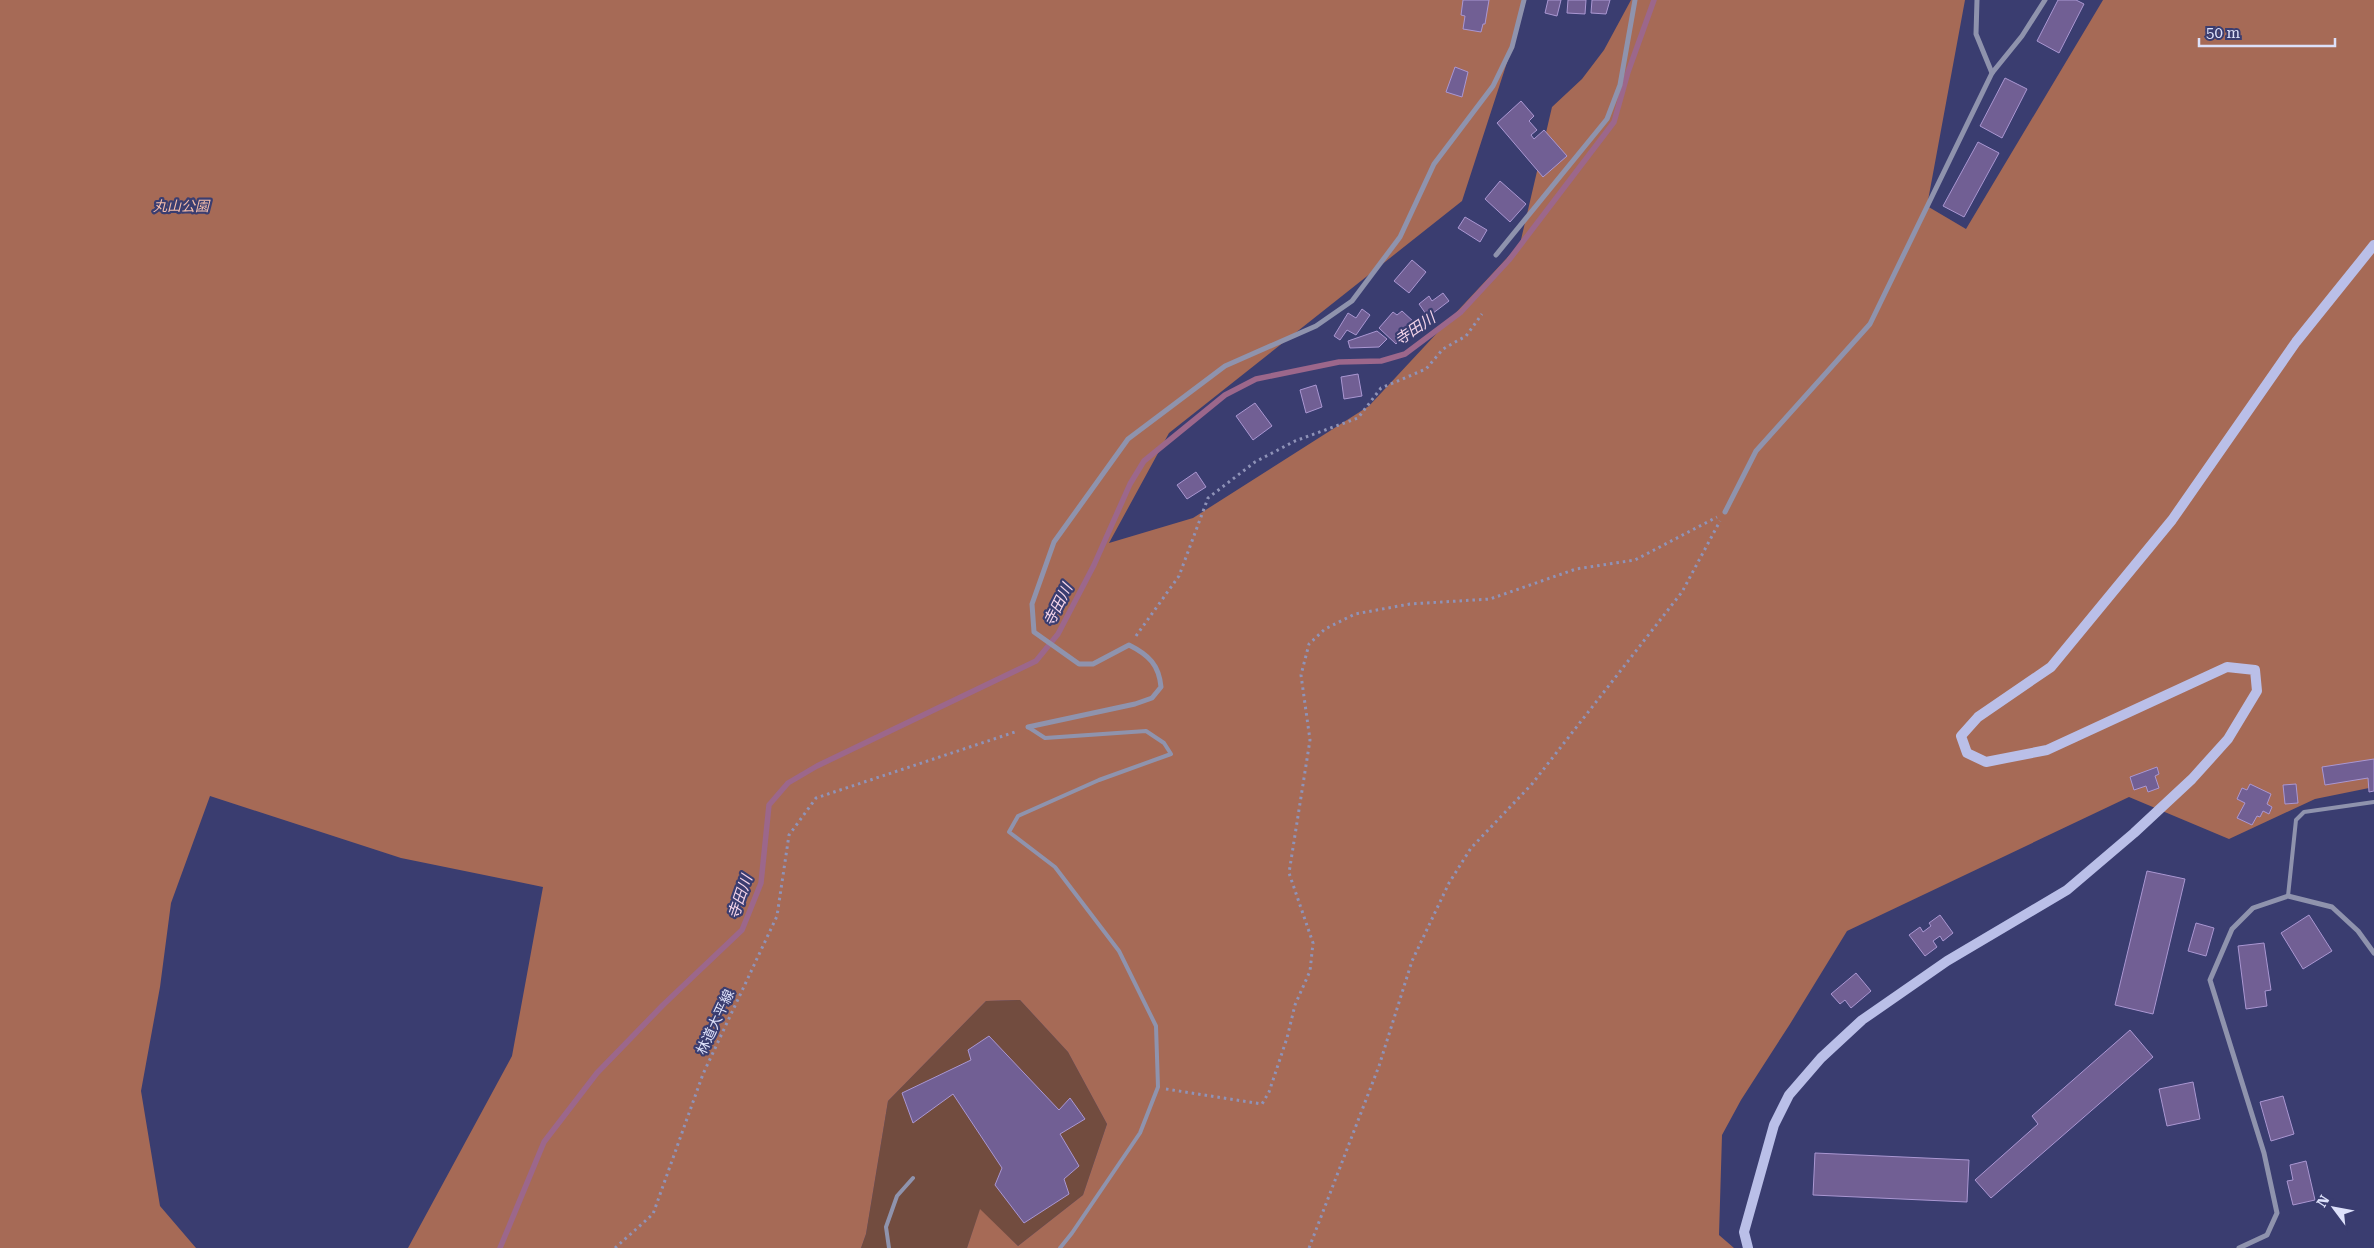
<svg xmlns="http://www.w3.org/2000/svg" width="2374" height="1248" font-family="'Roboto Serif','Noto Sans JP',serif">
<rect width="100%" height="100%" fill="#3a3d70"/>
<polygon fill="#724c3f" points="1020,1000 1068,1052 1107,1124 1083,1195 1018,1246 980,1210 967,1248 861,1248 866,1234 888,1101 986,1001"/>
<polygon fill="#a66a56" points="0,0 1523,0 1512,47 1462,201 1169,433 1109,543 1193,518 1369,406 1520,244 1552,107 1582,79 1604,50 1631,0 1965,0 1927,206 1966,229 2103,0 2374,0 2374,787 2315,799 2229,839 2129,797 1847,931 1790,1024 1741,1100 1722,1135 1719,1235 1734,1248 967,1248 980,1209 1018,1246 1083,1195 1107,1124 1068,1052 1020,1000 986,1001 888,1101 866,1234 861,1248 408,1248 512,1056 543,887 401,858 210,796 171,903 160,987 141,1091 160,1206 196,1248 0,1248"/>
<g fill="none" stroke-linecap="round" stroke-linejoin="round">
<polyline stroke="#9c678b" stroke-width="5.5" points="500,1248 544,1142 597,1073 663,1005 742,930 761,883 769,805 788,783 817,766 1036,661 1058,634 1094,565 1130,484 1144,461 1225,395 1256,379 1339,362 1381,361 1405,354 1461,312 1509,260 1614,122 1628,72 1654,0"/>
</g>
<g fill="#715f94" stroke="#aa97d2">
<polygon points="1463,0 1489,0 1485,24 1483,24 1481,32 1463,29 1465,16 1461,15"/>
<polygon points="1548,0 1561,0 1557,16 1545,13"/>
<polygon points="1568,0 1586,0 1585,14 1567,13"/>
<polygon points="1592,0 1610,0 1606,14 1591,13"/>
<polygon points="2058,0 2076,0 2084,4 2059,53 2037,41"/>
<polygon points="1455,67 1468,72 1462,97 1446,92"/>
<polygon points="2005,78 2027,89 2002,138 1980,126"/>
<polygon points="1521,101 1534,116 1529,121 1537,130 1531,135 1534,139 1544,130 1567,156 1543,177 1497,123"/>
<polygon points="1978,142 1999,153 1964,217 1943,206"/>
<polygon points="1500,181 1526,204 1510,222 1485,199"/>
<polygon points="1465,217 1487,230 1480,242 1458,228"/>
<polygon points="1412,260 1426,272 1409,293 1394,281"/>
<polygon points="1443,293 1449,301 1428,317 1419,304 1429,296 1432,301"/>
<polygon points="1362,309 1370,315 1356,335 1347,330 1340,340 1334,336 1348,313 1356,318"/>
<polygon points="1402,311 1415,323 1396,344 1379,328 1393,312 1397,315"/>
<polygon points="1377,331 1387,339 1379,347 1350,348 1348,341"/>
<polygon points="1358,374 1362,396 1344,399 1341,377"/>
<polygon points="1316,385 1322,407 1306,413 1300,390"/>
<polygon points="1255,403 1272,426 1253,440 1236,416"/>
<polygon points="1196,472 1206,487 1187,499 1177,485"/>
<polygon points="2374,759 2374,791 2369,792 2368,778 2325,785 2322,767"/>
<polygon points="2157,767 2159,774 2155,776 2159,788 2148,792 2146,786 2134,790 2130,777"/>
<polygon points="2250,784 2271,794 2267,804 2272,807 2269,814 2263,811 2260,817 2257,816 2252,825 2237,818 2245,803 2237,799 2242,788 2247,790"/>
<polygon points="2296,784 2298,803 2285,804 2283,785"/>
<polygon points="2147,871 2185,879 2153,1014 2115,1005"/>
<polygon points="1940,915 1953,933 1943,941 1940,936 1933,941 1937,947 1925,956 1909,935 1920,927 1923,932 1931,926 1929,923"/>
<polygon points="2309,915 2332,951 2303,969 2281,933"/>
<polygon points="2196,923 2214,928 2206,956 2188,951"/>
<polygon points="2264,943 2271,990 2265,991 2267,1006 2246,1009 2238,946"/>
<polygon points="1856,973 1871,991 1851,1008 1845,1000 1840,1004 1831,994"/>
<polygon points="2130,1030 2153,1057 1991,1198 1975,1180 2038,1124 2032,1116"/>
<polygon points="989,1036 1059,1110 1070,1098 1085,1119 1060,1134 1079,1166 1064,1179 1069,1194 1024,1223 995,1185 1002,1168 953,1094 913,1123 902,1093 971,1060 968,1050"/>
<polygon points="2193,1082 2200,1119 2167,1126 2159,1089"/>
<polygon points="2283,1096 2294,1134 2271,1141 2260,1102"/>
<polygon points="1815,1153 1969,1160 1967,1202 1813,1195"/>
<polygon points="2306,1161 2315,1200 2293,1205 2287,1181 2293,1180 2290,1165"/>
</g>
<g fill="none" stroke-linecap="round" stroke-linejoin="round">
<g stroke="#8f93b8" stroke-width="3" stroke-dasharray="2.5 4" stroke-linecap="butt">
<polyline points="1136,636 1179,576 1208,498 1255,462 1295,441 1358,418 1381,388 1426,369 1443,349 1466,336 1482,314"/>
<polyline points="1166,1089 1262,1104 1269,1092 1287,1038 1295,1005 1310,971 1313,943 1289,873 1310,740 1301,675 1309,644 1325,629 1355,614 1410,604 1490,599 1576,569 1635,560 1717,517"/>
<polyline points="615,1248 653,1214 703,1074 777,916 789,835 816,798 1018,731"/>
<polyline points="1309,1248 1379,1066 1412,961 1449,883 1471,848 1532,784 1682,592 1720,521"/>
</g>
<g stroke="#8f93ad" stroke-width="4">
<polyline points="1028,727 1045,738 1146,731 1164,743 1171,754 1099,780 1018,816 1009,832 1055,867 1119,951 1156,1026 1158,1087 1140,1133 1072,1233 1060,1248"/>
<polyline points="2288,896 2296,820 2304,812 2374,802"/>
<polyline points="889,1248 886,1227 897,1196 913,1178"/>
</g>
<g stroke="#8f93ad" stroke-width="5">
<polyline points="1977,0 1976,34 1992,73"/>
<polyline points="1496,255 1607,119 1620,85 1635,0"/>
<polyline points="1725,512 1756,451 1870,324 1992,73 2022,36 2045,0"/>
<path d="M 1028,727 L 1135,704 L 1152,698 L 1161,687 C 1159,665 1149,655 1129,645 L 1093,664 L 1079,664 L 1034,632 L 1032,604 L 1054,542 L 1128,439 L 1225,366 L 1316,326 L 1352,301 L 1400,237 L 1434,164 L 1493,86 L 1512,47 L 1524,0"/>
<polyline points="2239,1248 2267,1235 2277,1213 2264,1153 2210,980 2232,929 2253,908 2288,896 2332,907 2358,931 2374,953"/>
</g>
<polyline stroke="#babfe8" stroke-width="10" points="1748,1248 1744,1232 1774,1125 1789,1095 1821,1058 1862,1020 1947,961 2067,890 2134,833 2192,779 2228,739 2257,691 2255,670 2227,667 2047,750 1986,762 1967,753 1961,736 1978,717 2051,667 2172,520 2296,342 2374,245"/>
</g>
<g text-anchor="middle" stroke-width="4.5" stroke-linejoin="round" paint-order="stroke">
<g font-size="14" font-style="italic" fill="#f4bdab" stroke="#3a3d70">
<text x="181" y="211">丸山公園</text>
</g>
<g font-size="14" fill="#dde1fa" stroke="#3a3d70">
<text transform="translate(715 1022) rotate(-65)" y="5">林道大平線</text>
</g>
<g font-size="15" font-style="italic" fill="#f5d5ea" stroke="#3a3d70">
<text transform="translate(1415 329) rotate(-34)" y="5">寺田川</text>
<text transform="translate(1058 605) rotate(-63)" y="5">寺田川</text>
<text transform="translate(740 897) rotate(-71)" y="5">寺田川</text>
</g>
</g>
<g transform="translate(2334 1208) rotate(302)" stroke="#3a3d70" stroke-width="4" paint-order="stroke">
<path d="M0-4L9 19L0 12L-9 19Z" fill="#dde1fa"/>
<text y="-8" font-size="14" font-weight="bold" text-anchor="middle" fill="#dde1fa">N</text>
</g>
<path d="M2199 38v8h136v-8" fill="none" stroke="#dde1fa" stroke-width="2.5"/>
<text x="2206" y="38" font-size="15" fill="#dde1fa" stroke="#3a3d70" stroke-width="4" paint-order="stroke">50 m</text>
</svg>
